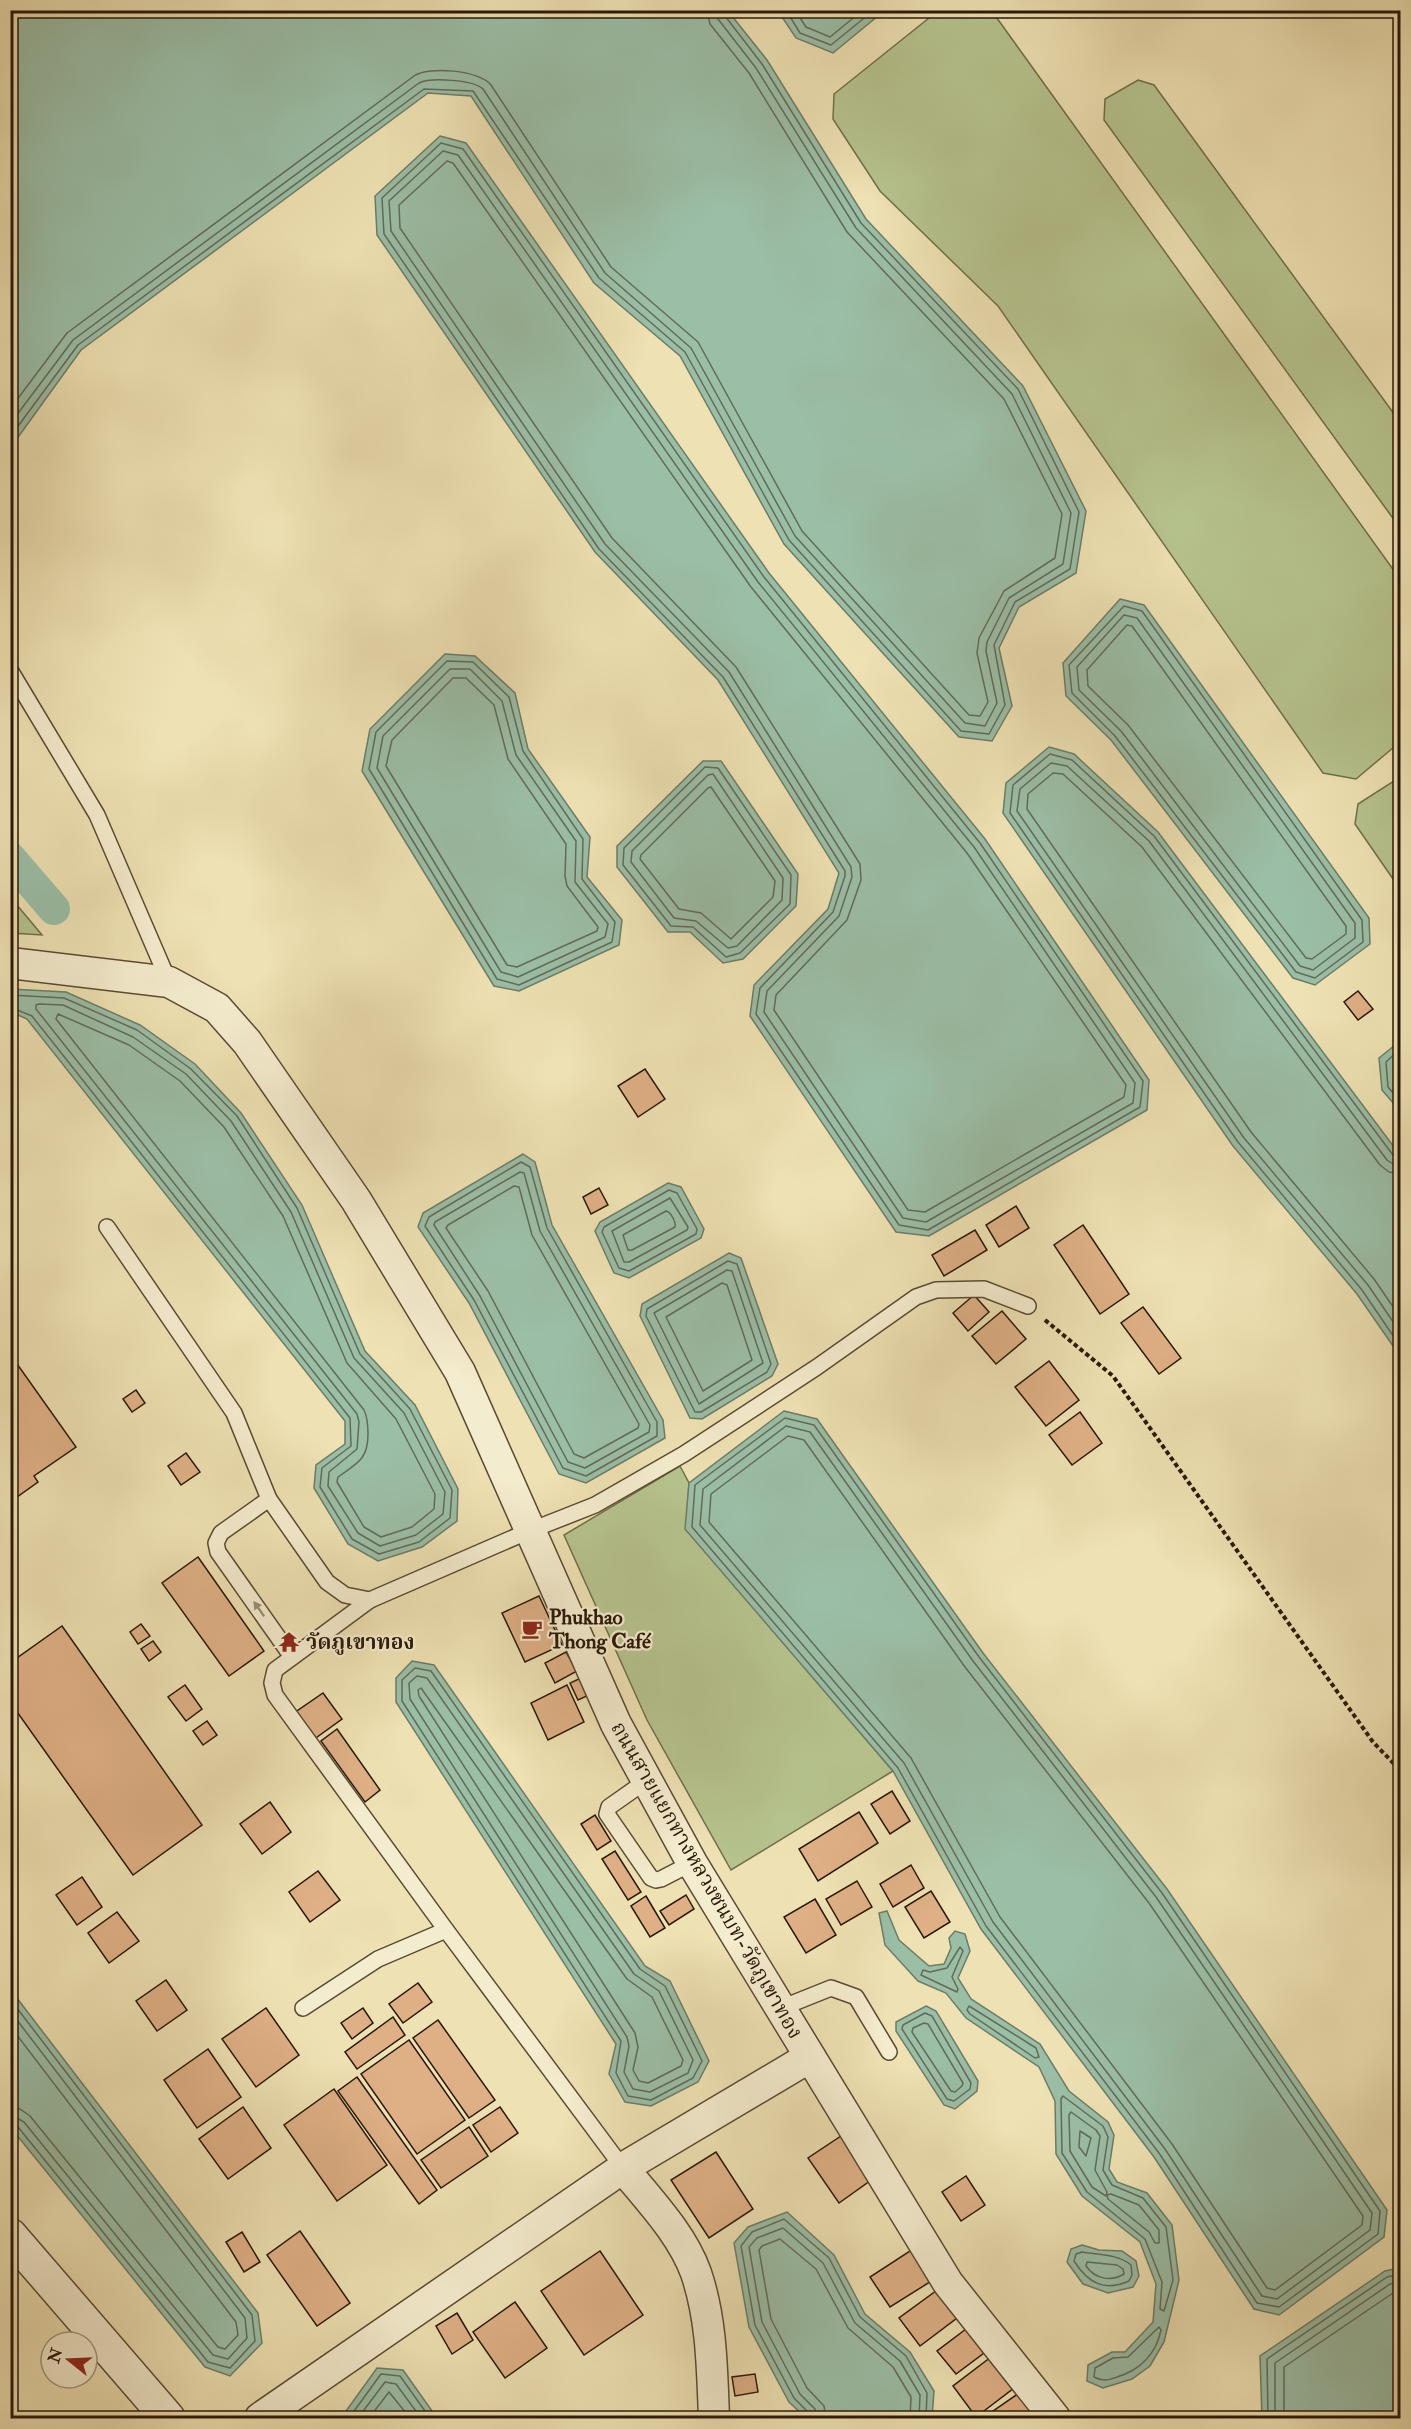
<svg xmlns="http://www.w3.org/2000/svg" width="1411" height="2429" font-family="'IM FELL Double Pica','Noto Serif Thai',serif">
<rect width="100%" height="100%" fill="#eee1b3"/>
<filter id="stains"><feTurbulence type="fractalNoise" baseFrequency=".00333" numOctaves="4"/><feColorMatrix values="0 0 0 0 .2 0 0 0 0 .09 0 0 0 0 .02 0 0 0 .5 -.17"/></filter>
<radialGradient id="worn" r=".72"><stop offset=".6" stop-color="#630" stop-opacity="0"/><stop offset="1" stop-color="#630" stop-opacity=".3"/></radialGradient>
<g fill="#b6c38e" stroke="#706e4b" stroke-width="1.5">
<polygon points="939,10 982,11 994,14 1400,579 1400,742 1356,779 1323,773 998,306 880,191 833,119 834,94"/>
<polygon points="1138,80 1154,85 1400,422 1400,528 1104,120 1105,99"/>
<polygon points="1400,777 1400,889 1355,824 1358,804"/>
<polygon points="10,898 11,898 42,935 11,933"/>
<polygon points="680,1466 689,1483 686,1529 893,1771 731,1870 647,1720 564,1535"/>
</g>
<g fill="#9bbea7" stroke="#6e7c67" stroke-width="1.5">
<polygon points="11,10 728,11 767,60 866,219 1023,386 1086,511 1076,573 1019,607 999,648 1012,706 992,741 959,737 784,544 680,356 594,283 471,96 428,93 81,350 11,447"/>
<polygon points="778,11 884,11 833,53 796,38"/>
<polygon points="440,136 466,143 769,573 985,839 1149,1080 1147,1110 929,1236 896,1232 750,1016 754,985 828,909 839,873 718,680 595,552 377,235 375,196"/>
<polygon points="1120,599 1144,605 1369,918 1370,944 1315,985 1293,978 1111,740 1066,696 1063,663"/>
<polygon points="445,654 475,656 515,693 528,749 590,837 587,877 622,920 619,945 519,991 494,986 362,771 370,729"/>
<polygon points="1049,747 1074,754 1158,832 1400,1155 1400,1356 1357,1294 1233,1146 1003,813 1006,783"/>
<polygon points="703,761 721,761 798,874 796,906 743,959 723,963 690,932 668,932 617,867 617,846"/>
<polygon points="10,989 66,992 140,1025 195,1064 241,1113 302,1205 365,1351 415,1405 458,1489 457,1521 422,1547 378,1561 348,1544 314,1488 316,1465 345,1444 345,1421 27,1019 11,1012"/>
<polygon points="1400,1041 1400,1111 1382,1090 1379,1058"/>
<polygon points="523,1154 535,1162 552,1225 663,1420 665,1438 586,1483 559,1474 469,1303 418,1227 423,1213"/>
<polygon points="668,1183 681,1187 704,1229 701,1238 629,1278 614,1273 595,1231 600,1222"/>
<polygon points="729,1253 741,1258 778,1364 772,1376 702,1419 690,1418 640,1316 642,1304"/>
<polygon points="784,1411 817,1419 983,1653 1167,1889 1387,2210 1384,2237 1279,2315 1254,2309 1154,2157 981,1929 893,1771 685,1529 689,1483"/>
<polygon points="412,1661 434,1665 645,1966 670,1981 709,2061 698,2082 651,2106 625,2102 609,2074 616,2044 396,1702 396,1678"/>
<polygon points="887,1911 899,1940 929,1966 944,1964 951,1948 949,1938 955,1931 965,1934 970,1951 958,1978 971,1999 1040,2044 1069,2091 1108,2122 1114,2135 1109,2169 1117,2182 1147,2193 1172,2225 1179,2280 1164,2342 1150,2366 1132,2379 1103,2388 1087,2381 1088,2365 1112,2352 1125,2352 1153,2322 1156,2284 1140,2242 1082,2196 1056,2154 1055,2101 1039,2067 966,2018 946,1993 918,1981 885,1945 879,1913"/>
<polygon points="10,1989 258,2313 262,2343 230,2376 205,2367 11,2128"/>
<polygon points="926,2006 936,2011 978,2081 977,2091 955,2109 944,2105 896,2031 896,2022"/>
<polygon points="787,2212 834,2255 865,2314 910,2352 934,2391 932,2418 806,2418 789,2402 749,2327 734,2243 748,2227"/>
<polygon points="1082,2245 1099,2250 1122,2251 1136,2261 1139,2276 1133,2287 1108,2293 1083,2284 1067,2262 1071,2249"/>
<polygon points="1400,2268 1400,2418 1262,2418 1260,2356 1385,2271"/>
<polygon points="377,2368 403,2370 437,2418 341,2418"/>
</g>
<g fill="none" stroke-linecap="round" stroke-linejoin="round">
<g stroke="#626b58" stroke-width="1.5">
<polyline points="786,10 800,33 831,45 874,10"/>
<polyline points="795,10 806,27 830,37 863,10"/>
<polygon points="441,143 463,149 764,577 980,843 1143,1081 1140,1107 928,1230 899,1225 756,1014 760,988 833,912 845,876 845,871 723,677 599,549 384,234 382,198"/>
<polygon points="443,151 458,155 758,582 974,847 1135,1083 1133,1103 926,1222 903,1218 764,1012 767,991 839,916 852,877 851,867 729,672 605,544 391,231 389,201"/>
<polygon points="447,161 453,163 751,587 967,853 1126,1085 1124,1097 925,1212 908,1210 774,1010 776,995 847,920 861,880 860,864 736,667 612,538 400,228 399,205"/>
<path d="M 10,409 L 67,333 L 414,76 C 429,66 479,70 491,85 L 611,267 L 698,342 L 802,531 L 969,715 L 980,716 L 988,702 L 977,653 L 979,638 L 1004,591 L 1055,558 L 1062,514 L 1004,399 L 847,232 L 749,73 L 710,24 L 707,10"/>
<path d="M 10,424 L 73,340 L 419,83 C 431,77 474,80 483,89 L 605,273 L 691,348 L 795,536 L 965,723 L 985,726 L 997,703 L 986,651 L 987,642 L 1009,598 L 1063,564 L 1071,513 L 1012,394 L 856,228 L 756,68 L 718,19 L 716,10"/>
<polyline points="10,437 78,345 424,89 473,91 599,278 685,352 789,540 961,731 989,734 1005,705 994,645 1015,602 1070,569 1079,512 1018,389 861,223 762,64 725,16 723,10"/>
<polygon points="1124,606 1142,611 1362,920 1363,942 1315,978 1296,972 1115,736 1072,693 1069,665"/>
<polygon points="1124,615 1137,618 1355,923 1355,938 1313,970 1300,966 1121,731 1079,690 1077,667"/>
<polygon points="1127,625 1132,626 1346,926 1346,934 1312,959 1306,958 1128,725 1088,686 1087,670"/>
<polygon points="447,661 473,662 509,697 523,751 583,839 582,879 615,922 612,942 519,985 497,979 369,769 376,732"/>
<polygon points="450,669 470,669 502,701 516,755 576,841 575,882 608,924 605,937 518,977 501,972 377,768 383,736"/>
<polygon points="453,678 466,678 494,705 508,759 566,844 565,876 567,886 598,927 597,931 517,967 507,965 386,766 392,740"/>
<polygon points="705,767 718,768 791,875 790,904 740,953 726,957 693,927 671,926 623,865 624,848"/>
<polygon points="713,774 783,878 782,900 737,946 728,948 696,921 674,918 631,862 632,851 708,775"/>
<polygon points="711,787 775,881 773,897 731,939 701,913 679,909 640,859 641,855 708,788"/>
<polyline points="10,995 64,998 137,1030 191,1069 237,1116 297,1208 360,1354 410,1409 452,1490 450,1518 419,1542 379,1554 352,1539 320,1487 322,1468 351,1446 350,1418 32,1016 10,1007"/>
<polygon points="39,1004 63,1005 133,1037 186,1074 231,1121 291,1212 354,1358 404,1413 445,1492 443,1514 416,1535 380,1546 358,1533 328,1486 329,1472 357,1449 359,1422 357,1414 36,1009 36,1005"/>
<path d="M 58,1014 L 129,1045 L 180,1081 L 224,1127 L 283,1216 L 347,1363 L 396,1419 L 435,1494 L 434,1509 L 412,1527 L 381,1537 L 364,1527 L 337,1482 L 338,1477 C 357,1463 368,1460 368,1434 C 368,1426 368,1418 364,1410 L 56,1019 Z"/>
<polyline points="1400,1049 1386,1062 1388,1087 1400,1101"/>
<polyline points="1400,1158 1393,1155 1154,836 1072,760 1050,754 1013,785 1010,813 1238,1142 1362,1290 1400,1346"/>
<polygon points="521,1162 530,1167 547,1228 657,1422 657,1436 586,1476 563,1468 474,1300 425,1226 429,1217"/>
<polyline points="1400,1165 1393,1164 1387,1160 1149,841 1067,766 1051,763 1020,789 1017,811 1244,1138 1368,1285 1400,1332"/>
<polygon points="520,1172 524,1173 540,1231 650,1425 649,1432 585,1468 568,1462 480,1296 434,1225 435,1222"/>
<polyline points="1400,1174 1389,1172 1380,1165 1142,847 1063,774 1053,773 1028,794 1027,809 1251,1132 1374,1279 1400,1317"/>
<polygon points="514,1186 519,1187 532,1235 639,1424 638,1428 584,1458 574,1454 488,1291 446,1228 448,1225"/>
<polygon points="669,1190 677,1193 697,1229 696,1234 629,1271 619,1268 602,1232 604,1227"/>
<polygon points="670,1198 688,1227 687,1230 629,1262 624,1262 612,1231"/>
<path d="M 666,1211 C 671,1212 676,1222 675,1227 L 632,1250 L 628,1250 L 623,1235 Z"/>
<polygon points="728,1261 737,1264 771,1364 767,1372 701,1412 695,1412 646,1316 647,1309"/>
<polygon points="727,1270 732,1271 763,1363 699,1404 654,1313"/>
<polygon points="722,1283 727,1285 752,1360 703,1391 666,1317"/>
<polygon points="785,1418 814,1425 979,1657 1162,1893 1380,2211 1378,2234 1279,2307 1257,2303 1159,2153 986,1926 898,1768 692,1527 695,1485"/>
<polygon points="786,1426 810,1432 973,1661 1156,1897 1372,2213 1370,2230 1277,2299 1262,2296 1165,2149 993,1922 904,1763 700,1525 703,1489"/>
<polygon points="788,1436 804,1440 965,1667 1149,1903 1363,2216 1362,2225 1275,2290 1267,2288 1172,2144 1000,1917 911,1758 709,1522 711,1494"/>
<polygon points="415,1668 431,1671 640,1969 665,1986 702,2061 693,2078 651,2100 628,2096 616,2073 621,2041 402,1701 402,1680"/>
<polygon points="417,1676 427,1678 634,1974 659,1991 693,2060 688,2073 650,2092 633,2089 624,2072 629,2046 627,2037 410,1699 409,1683"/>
<polygon points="421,1688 627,1979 652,1997 683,2060 681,2066 648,2083 639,2081 633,2070 638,2047 635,2033 419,1696 418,1690"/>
<polygon points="960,1947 963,1951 952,1977 958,1989 957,1992 921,1975 923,1970 930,1972 947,1968"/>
<polyline points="10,1999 252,2315 255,2341 230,2368 208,2362 18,2127 10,2125"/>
<polygon points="969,2006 1036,2048 1039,2057 1035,2058 970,2014 967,2010"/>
<polyline points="10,2011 245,2318 247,2338 228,2359 213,2355 24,2122 17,2118 10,2117"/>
<polygon points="925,2013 932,2016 971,2083 970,2089 954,2101 947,2099 902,2029 903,2025"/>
<polygon points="924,2023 928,2024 963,2083 962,2086 955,2092 951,2091 912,2032 913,2028"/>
<polyline points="10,2026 236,2322 238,2335 225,2349 218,2347 30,2116 20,2109 10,2108"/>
<polygon points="1063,2096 1103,2126 1108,2137 1103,2170 1112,2185 1143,2198 1166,2227 1173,2280 1164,2311 1160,2309 1162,2282 1145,2239 1087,2192 1062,2153 1061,2099"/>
<polygon points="1071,2112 1096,2130 1100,2136 1095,2170 1107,2192 1106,2196 1092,2187 1070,2151 1069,2115"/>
<polygon points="1080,2131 1091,2138 1086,2156 1079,2147"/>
<polygon points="1111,2194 1139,2205 1159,2230 1159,2243 1155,2243 1149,2232 1108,2199 1107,2195"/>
<path d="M 1082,2252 C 1098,2255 1118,2254 1131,2265 L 1132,2275 L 1129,2281 C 1104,2292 1088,2283 1074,2261 L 1076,2254 Z"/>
<path d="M 1087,2262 L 1117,2265 L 1123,2269 L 1124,2274 C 1111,2282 1095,2279 1086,2266 Z"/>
<path d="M 1159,2327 L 1161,2330 C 1156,2354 1140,2370 1117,2377 C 1108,2380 1103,2382 1094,2377 L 1095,2368 L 1113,2358 L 1128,2357 Z"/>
<polyline points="349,2418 381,2374 400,2376 430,2418"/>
<polyline points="358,2418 385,2382 396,2384 421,2418"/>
<polyline points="369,2418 389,2392 410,2418"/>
<polyline points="810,2418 808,2412 794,2398 755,2325 741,2246 752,2232 784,2219 829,2258 860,2317 906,2356 927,2393 926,2418"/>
<polyline points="817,2418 815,2409 800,2394 762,2322 749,2247 757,2238 783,2228 823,2263 855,2323 900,2361 920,2395 919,2418"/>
<polyline points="826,2418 824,2406 807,2388 771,2319 759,2250 762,2246 780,2239 816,2269 848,2328 893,2367 911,2397 910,2418"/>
<polyline points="1268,2418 1267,2359 1387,2277 1400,2274"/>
<polyline points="1275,2418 1275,2363 1390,2284 1400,2282"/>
<polyline points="1284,2418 1284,2367 1393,2293 1400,2291"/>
</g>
<polyline stroke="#9bbea7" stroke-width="32" points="10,858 54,909"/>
</g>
<g fill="#dfb086" stroke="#2a1808" stroke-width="1.5">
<polygon points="1358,991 1373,1009 1358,1020 1344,1002"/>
<polygon points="645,1069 665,1099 638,1117 618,1086"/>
<polygon points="599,1188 608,1205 591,1214 583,1197"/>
<polygon points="1016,1206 1029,1228 999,1247 986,1225"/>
<polygon points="1083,1225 1129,1294 1100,1314 1054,1245"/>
<polygon points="975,1230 987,1250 944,1276 932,1255"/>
<polygon points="974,1295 989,1312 968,1331 953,1313"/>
<polygon points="1143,1307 1181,1358 1159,1374 1121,1323"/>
<polygon points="1002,1311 1026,1339 996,1364 972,1336"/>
<polygon points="10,1321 16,1329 10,1333"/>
<polygon points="10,1354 76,1447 34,1476 38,1482 10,1502"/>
<polygon points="1049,1361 1079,1400 1046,1426 1015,1387"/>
<polygon points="136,1390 145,1403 132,1412 123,1399"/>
<polygon points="1080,1412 1102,1443 1072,1465 1049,1435"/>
<polygon points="186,1453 200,1472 181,1485 168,1466"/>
<polygon points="198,1557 264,1651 229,1676 162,1583"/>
<polygon points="539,1596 562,1645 525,1662 502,1613"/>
<polygon points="141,1624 150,1636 138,1644 130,1632"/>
<polygon points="62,1626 202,1825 133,1875 10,1702 10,1663"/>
<polygon points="153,1641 161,1652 149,1661 141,1649"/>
<polygon points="566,1652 577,1671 555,1683 545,1663"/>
<polygon points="581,1678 589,1695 578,1700 570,1683"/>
<polygon points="185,1685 202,1709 186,1721 168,1697"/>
<polygon points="567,1685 584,1722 548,1740 531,1703"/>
<polygon points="323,1693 342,1719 313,1740 294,1713"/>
<polygon points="207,1721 217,1735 203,1745 193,1731"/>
<polygon points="337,1729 380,1790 365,1802 321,1741"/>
<polygon points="892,1791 910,1821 890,1834 871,1804"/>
<polygon points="270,1802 291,1832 262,1854 240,1824"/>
<polygon points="859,1812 878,1843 818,1881 799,1849"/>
<polygon points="595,1815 611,1841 597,1850 581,1824"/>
<polygon points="615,1851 641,1892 628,1900 602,1859"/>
<polygon points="911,1865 924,1888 893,1907 880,1884"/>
<polygon points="318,1871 340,1900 310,1922 289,1892"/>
<polygon points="82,1877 102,1907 77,1925 56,1895"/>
<polygon points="857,1881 872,1907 841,1925 826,1899"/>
<polygon points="931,1891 950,1922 924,1938 905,1907"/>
<polygon points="686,1895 694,1909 669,1925 660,1911"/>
<polygon points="646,1896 665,1928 650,1937 631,1906"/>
<polygon points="815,1899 836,1935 806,1953 784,1917"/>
<polygon points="117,1912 139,1941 109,1963 88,1933"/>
<polygon points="166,1980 187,2010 157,2031 136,2001"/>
<polygon points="418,1983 432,2002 403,2023 389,2004"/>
<polygon points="266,2008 299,2055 256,2087 222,2039"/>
<polygon points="363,2008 373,2023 352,2039 341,2023"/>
<polygon points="393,2017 405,2035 357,2069 345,2052"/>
<polygon points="438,2020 495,2100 469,2118 413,2038"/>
<polygon points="409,2040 465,2120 417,2154 361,2074"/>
<polygon points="208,2049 241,2097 197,2128 164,2080"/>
<polygon points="357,2077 437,2190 419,2204 338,2091"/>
<polygon points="334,2089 387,2165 337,2201 284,2125"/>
<polygon points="243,2107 271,2148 228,2179 199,2139"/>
<polygon points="500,2107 518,2133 491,2152 473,2125"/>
<polygon points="469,2127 488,2156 441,2188 421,2160"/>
<polygon points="844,2134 874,2178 839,2203 808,2158"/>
<polygon points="716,2152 753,2209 709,2238 671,2180"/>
<polygon points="966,2176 985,2205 961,2221 942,2192"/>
<polygon points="300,2231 350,2303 317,2326 267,2255"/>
<polygon points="242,2232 260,2262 244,2272 226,2242"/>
<polygon points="913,2249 933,2280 890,2307 870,2277"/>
<polygon points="600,2251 643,2315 584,2355 541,2291"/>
<polygon points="940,2288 961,2315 920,2346 899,2318"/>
<polygon points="515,2302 547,2348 505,2378 473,2332"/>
<polygon points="457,2313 473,2340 452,2354 436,2326"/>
<polygon points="970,2326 988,2350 956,2374 937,2351"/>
<polygon points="991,2357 1014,2388 976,2417 953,2386"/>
<polygon points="755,2374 758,2392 735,2396 732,2377"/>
<polygon points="1022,2391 1041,2418 983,2418"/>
</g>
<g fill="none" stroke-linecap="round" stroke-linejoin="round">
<g stroke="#5b4a33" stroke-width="18">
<g id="service">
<polyline points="10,670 97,815 169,982"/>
<polyline points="107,1227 234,1413 269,1499 327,1582 345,1595 370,1600 529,1531 595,1505 684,1454 817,1367 916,1297 936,1290 984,1289 1028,1306"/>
<polyline points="269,1499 221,1533 216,1543 218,1552 292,1657"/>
<polyline points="370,1600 275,1670 272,1683 275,1695 446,1930 623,2168"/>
<polyline points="646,1781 609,1807 607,1814 651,1878 656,1880 661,1879 692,1863"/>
<polyline points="303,2008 378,1959 446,1930"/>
<polyline points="781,2008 831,1988 856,1997 889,2052"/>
</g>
</g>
<g stroke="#5b4a33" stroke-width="33">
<g id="minor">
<polyline points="10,963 169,982 217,1008 247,1042 356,1200 460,1372 616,1724 692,1863 948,2283 1055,2418"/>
<path d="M 623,2168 C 649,2200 682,2234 696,2273 C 712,2320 712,2370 714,2418"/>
<polyline points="260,2418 623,2168 810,2057"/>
</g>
</g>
<g stroke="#5b4a33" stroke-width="36">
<polyline id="tertiary" points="10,2235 168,2418"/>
</g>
<polyline stroke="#2a1808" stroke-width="4" stroke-dasharray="4.5 3" stroke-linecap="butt" points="1045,1320 1113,1376 1373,1742 1400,1770"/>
<use href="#service" stroke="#f4ecce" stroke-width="15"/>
<use href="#minor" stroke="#f4ecce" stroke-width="30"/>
<use href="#tertiary" stroke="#f4ecce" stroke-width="33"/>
</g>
<defs><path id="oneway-solid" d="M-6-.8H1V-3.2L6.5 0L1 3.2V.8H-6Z" transform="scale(1.5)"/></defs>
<use fill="#998d75" href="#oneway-solid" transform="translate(259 1609) rotate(-125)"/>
<defs>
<g id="cafe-bare" transform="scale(1.62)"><path d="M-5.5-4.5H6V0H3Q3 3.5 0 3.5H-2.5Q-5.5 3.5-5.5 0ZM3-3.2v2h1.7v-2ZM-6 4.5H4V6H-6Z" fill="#8f2418" stroke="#f4ecce" stroke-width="2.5" paint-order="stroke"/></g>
<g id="temple-bare" transform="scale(1.62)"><path d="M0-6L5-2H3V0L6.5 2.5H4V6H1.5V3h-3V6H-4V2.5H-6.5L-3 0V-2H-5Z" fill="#8f2418" stroke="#f4ecce" stroke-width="2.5" paint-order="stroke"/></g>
</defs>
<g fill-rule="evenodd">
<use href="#cafe-bare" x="532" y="1629"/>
<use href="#temple-bare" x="289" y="1642"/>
</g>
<g text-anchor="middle" stroke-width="4.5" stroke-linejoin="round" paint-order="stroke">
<g font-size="21" font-weight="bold" fill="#2a1808" stroke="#f4ecce" text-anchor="start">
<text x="549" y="1624">Phukhao<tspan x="549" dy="24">Thong Café</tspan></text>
<text x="306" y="1649">วัดภูเขาทอง</text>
</g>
<g font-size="21" fill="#2a1808" stroke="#f4ecce">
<text transform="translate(707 1880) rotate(60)" y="7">ถนนสายแยกทางหลวงชนบท-วัดภูเขาทอง</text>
</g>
</g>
<rect width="1411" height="2429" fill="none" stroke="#eee1b3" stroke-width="36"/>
<rect x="12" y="12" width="1387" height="2405" fill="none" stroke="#2a1808" stroke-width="3"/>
<rect x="18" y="18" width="1375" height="2393" fill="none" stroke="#2a1808" stroke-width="1.5"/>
<g transform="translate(69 2360) rotate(288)"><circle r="28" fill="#f4ecce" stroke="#a3977f" stroke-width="1.5"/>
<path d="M0-4.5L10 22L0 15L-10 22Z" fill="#8f2418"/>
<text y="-9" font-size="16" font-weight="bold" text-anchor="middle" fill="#2a1808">N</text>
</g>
<rect width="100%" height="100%" filter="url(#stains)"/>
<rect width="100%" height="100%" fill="url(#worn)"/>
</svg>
